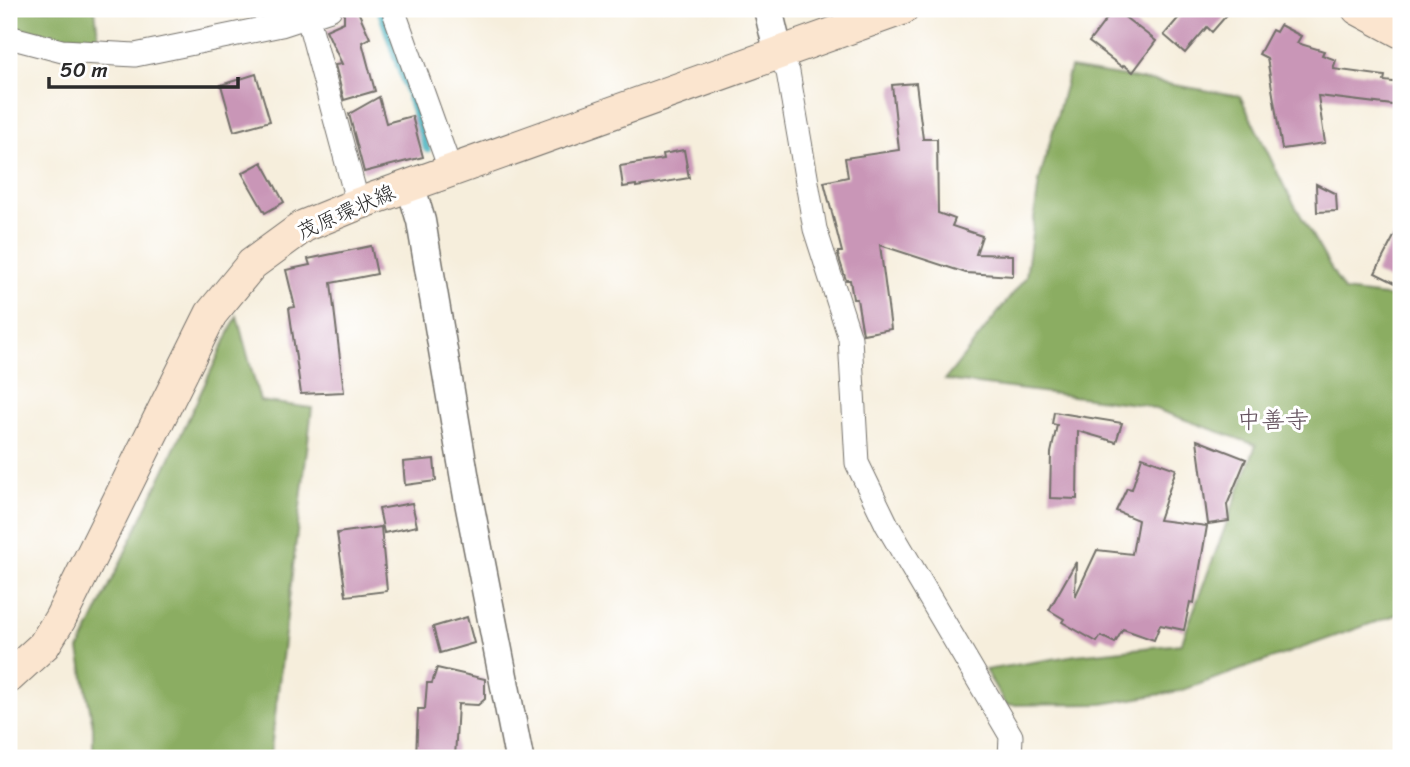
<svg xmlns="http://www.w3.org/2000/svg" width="1410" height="767" font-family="Sriracha,'Klee One',sans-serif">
<rect width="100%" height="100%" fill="#fff"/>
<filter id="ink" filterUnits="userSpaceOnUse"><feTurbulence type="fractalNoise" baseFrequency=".0143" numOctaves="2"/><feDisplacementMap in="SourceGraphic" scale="14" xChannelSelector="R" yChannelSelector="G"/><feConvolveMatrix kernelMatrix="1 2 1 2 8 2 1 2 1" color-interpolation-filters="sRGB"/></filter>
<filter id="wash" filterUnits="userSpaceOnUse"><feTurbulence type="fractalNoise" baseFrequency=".00686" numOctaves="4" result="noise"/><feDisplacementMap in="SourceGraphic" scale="28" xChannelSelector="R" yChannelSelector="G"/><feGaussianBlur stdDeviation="1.57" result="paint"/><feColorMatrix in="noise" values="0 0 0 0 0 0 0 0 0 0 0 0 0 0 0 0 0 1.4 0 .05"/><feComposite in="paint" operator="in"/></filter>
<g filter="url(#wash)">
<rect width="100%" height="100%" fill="#f6eedc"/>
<g fill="#8bad62" stroke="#5b6c46" stroke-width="2">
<polygon points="9,9 95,9 99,44 61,42 16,33"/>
<polygon points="1070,68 1240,96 1285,188 1344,291 1401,298 1401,613 1180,691 1102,704 1006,705 985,670 1076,655 1181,644 1256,445 1144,405 945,380 1026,277 1039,182"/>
<polygon points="237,316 260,401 312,408 270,758 93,758 93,726 79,650"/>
</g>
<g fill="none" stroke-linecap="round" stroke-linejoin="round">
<polyline stroke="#3eaebb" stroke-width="8" points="380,9 427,149"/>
</g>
<g id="blocks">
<g fill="#c996b7">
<polygon points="344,9 357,9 370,38 362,42 375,91 344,100 335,65 342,64 326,30 344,22"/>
<polygon points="1114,9 1156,41 1133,72 1124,65 1122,67 1089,42"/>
<polygon points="1186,9 1232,9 1212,32 1207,27 1185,53 1164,35"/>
<polygon points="1280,25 1301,36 1297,43 1324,51 1322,55 1336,60 1333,69 1385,76 1384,81 1401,83 1401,106 1318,96 1325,143 1282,149 1267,58 1259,54 1272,30 1276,32"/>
<polygon points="256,74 270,121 234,131 221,85"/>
<polygon points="916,83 923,139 937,139 938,213 955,219 952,226 982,236 976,254 1013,255 1013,276 966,273 880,245 891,329 863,334 857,299 853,299 850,280 846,280 838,255 838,252 842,252 824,182 848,177 845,158 899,150 892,85"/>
<polygon points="379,97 386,123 412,116 423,157 364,172 349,114"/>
<polygon points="684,150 689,178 636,187 636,185 623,187 620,166 664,159 663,154"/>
<polygon points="262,162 284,202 265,213 242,173"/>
<polygon points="1316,184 1336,194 1337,211 1317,212"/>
<polygon points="1401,223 1401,286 1375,273"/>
<polygon points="371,246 377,274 331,283 344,392 301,394 289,308 295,307 286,270 310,265 308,259"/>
<polygon points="1054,412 1122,423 1116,442 1078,431 1077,499 1050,498 1051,453 1057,425 1052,424"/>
<polygon points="1197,440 1246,459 1227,505 1229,521 1208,524"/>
<polygon points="1142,457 1176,469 1159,520 1207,526 1194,603 1190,602 1184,630 1160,625 1154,640 1123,629 1115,643 1101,636 1097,642 1062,622 1064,619 1049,610 1076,562 1075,597 1097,550 1132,554 1138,520 1116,511 1127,488 1132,489"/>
<polygon points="434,459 436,481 405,485 403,462"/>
<polygon points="412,503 417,526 384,533 379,509"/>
<polygon points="381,527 387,591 346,596 337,533"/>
<polygon points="467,617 474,643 440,653 433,627"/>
<polygon points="437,668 485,679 485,699 478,705 458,704 455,758 416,758 418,709 425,709 427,683 432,683"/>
</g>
</g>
</g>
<g filter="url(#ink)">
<use href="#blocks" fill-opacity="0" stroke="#726f69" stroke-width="2"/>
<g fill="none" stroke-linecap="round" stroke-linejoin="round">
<g stroke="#726f69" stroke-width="25">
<g id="minor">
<polyline points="393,9 450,169"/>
<polyline points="308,18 358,204"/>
<polyline points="9,37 62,51 135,55 281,25 330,9"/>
<polyline points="779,55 788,72 815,229 850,338 857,463 887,525 1011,736 1010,758"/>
</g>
</g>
<g stroke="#726f69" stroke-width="31">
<g id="tertiary">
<polyline points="768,9 779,55"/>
<polyline points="410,184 421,221 468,497 519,758"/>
</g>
</g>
<g stroke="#726f69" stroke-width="34">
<g id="secondary">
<polyline points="1358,9 1401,32"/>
<polyline points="9,677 44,645 60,619 211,314 252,264 304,226 358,204 902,9"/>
</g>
</g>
<use href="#minor" stroke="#fff" stroke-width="23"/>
<use href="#tertiary" stroke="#fff" stroke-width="28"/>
<use href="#secondary" stroke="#fbe5cf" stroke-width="32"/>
</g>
</g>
<g text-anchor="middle" stroke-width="6" stroke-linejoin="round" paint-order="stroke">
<g font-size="21" fill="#2b2b2b" stroke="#fff">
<text transform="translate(346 212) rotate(-24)" y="7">茂原環状線</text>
</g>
<g font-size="24" fill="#62505c" stroke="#fff">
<text x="1273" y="428">中善寺</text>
</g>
</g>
<rect width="1410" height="767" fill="none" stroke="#fff" stroke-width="35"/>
<path d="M49 77v10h189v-10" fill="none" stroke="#2b2b2b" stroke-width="3.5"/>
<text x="60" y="77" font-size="21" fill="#2b2b2b" stroke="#ffffff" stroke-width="5" paint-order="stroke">50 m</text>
</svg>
